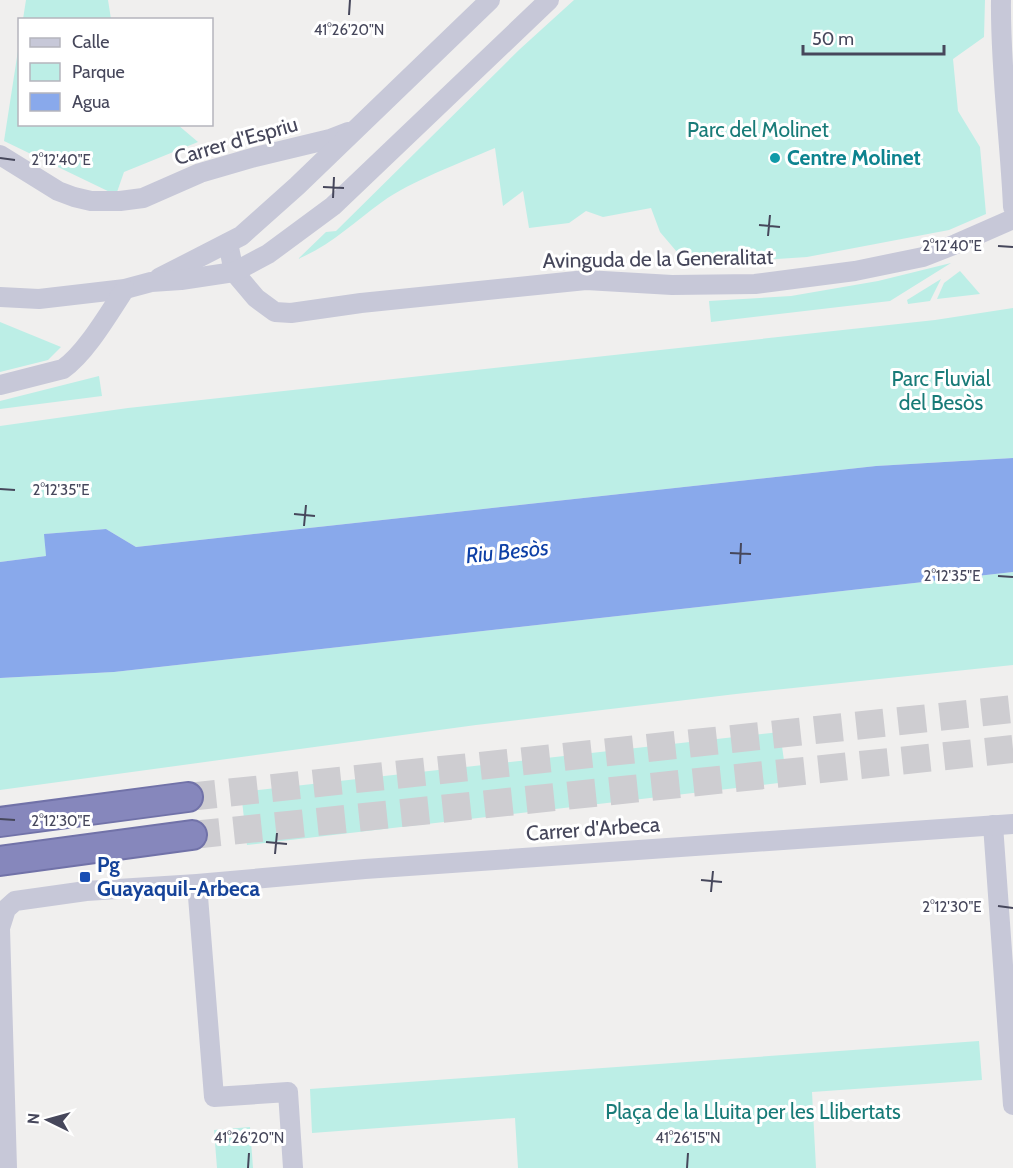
<svg xmlns="http://www.w3.org/2000/svg" width="1013" height="1168" font-family="Cabin,sans-serif">
<rect width="100%" height="100%" fill="#f0efee"/>
<g fill="#bceee6">
<polygon points="26,0 108,0 111,19 23,19"/>
<path d="M 574,0 L 985,0 L 984,37 L 953,59 L 958,111 L 980,147 L 986,214 L 949,230 L 807,257 L 688,265 L 660,232 L 651,208 L 603,217 L 586,211 L 569,223 L 529,228 L 523,191 L 503,206 L 495,148 C 460,163 411,181 382,202 C 353,223 331,245 298,259 L 326,232 L 336,231 L 520,49 Z"/>
<polygon points="19,44 20,124 178,125 198,142 124,172 116,195 4,141"/>
<polygon points="951,263 890,301 711,322 709,301 791,296 878,281"/>
<polygon points="960,271 980,294 937,299 944,283"/>
<polygon points="941,279 930,301 908,304 907,300"/>
<polygon points="1013,308 1013,458 876,466 136,547 106,529 45,534 46,556 0,562 0,426 128,408 935,320"/>
<polygon points="0,322 61,347 48,360 0,372"/>
<polygon points="99,376 102,396 0,409 0,401"/>
<polygon points="1013,572 1013,665 736,694 476,725 0,790 0,678 114,672"/>
<polygon points="780,732 787,782 247,845 241,792"/>
<polygon points="979,1041 982,1080 812,1092 816,1168 518,1168 515,1118 312,1133 310,1089"/>
<polygon points="250,1127 253,1168 217,1168 214,1130"/>
</g>
<polygon fill="#89a9eb" points="1013,458 1013,572 114,672 0,678 0,562 46,556 44,534 106,529 136,547 876,466"/>
<g fill="none" stroke-linecap="round" stroke-linejoin="round">
<g stroke="#cecdd1" stroke-width="28" stroke-dasharray="28 14" stroke-linecap="butt">
<polyline points="188,797 1013,709"/>
<polyline points="192,835 1013,749"/>
</g>
<g stroke="#7172a8" stroke-width="32">
<g id="highway">
<polyline points="0,822 188,797"/>
<polyline points="0,861 192,835"/>
</g>
</g>
<g stroke="#c7c8d8" stroke-width="20">
<path d="M 1001,0 C 1000,69 1010,138 1013,207"/>
<polyline points="0,155 58,191 74,197 91,201 120,201 143,198 200,173 255,157 330,139 348,132"/>
<polyline points="228,243 234,272 256,298 275,312 291,313 361,303 586,280 672,285 755,284 855,271 923,257 956,244 1013,219"/>
<polyline points="159,278 241,236 297,186 490,0"/>
<polyline points="0,297 39,299 125,289 151,282 181,280 234,272 268,254 333,206 549,0"/>
<path d="M 0,385 L 63,369 C 86,353 109,313 125,289"/>
<polyline points="993,825 1013,1105"/>
<polyline points="197,884 214,1097 288,1092 293,1168"/>
<polyline points="7,1168 0,928 6,909 15,901 86,891 197,884 365,869 1013,824"/>
</g>
<use href="#highway" stroke="#8687bc" stroke-width="28"/>
</g>
<path fill="none" stroke="#46475b" stroke-width="2" d="M 349,15 L 350,0M 0,158 L 15,160M 323,187 L 344,188M 333,198 L 334,177M 759,225 L 780,227M 768,236 L 770,215M 998,246 L 1013,247M 0,489 L 15,490M 294,514 L 315,516M 304,526 L 306,505M 730,553 L 751,554M 740,564 L 741,543M 998,576 L 1013,577M 0,819 L 15,820M 266,842 L 287,844M 275,854 L 277,833M 701,880 L 722,882M 711,892 L 713,871M 998,906 L 1013,908M 248,1168 L 249,1153M 687,1168 L 688,1153"/>
<circle fill="#0f9aa8" stroke="#fff" stroke-width="2" cx="775" cy="158" r="6"/>
<rect fill="#1a4fb4" stroke="#fff" stroke-width="2" x="79" y="871" width="12" height="12" rx="3"/>
<g text-anchor="middle" stroke-width="6" stroke-linejoin="round" paint-order="stroke">
<g font-size="21" fill="#187b78" stroke="#fff">
<text x="758" y="137">Parc del Molinet</text>
<text x="941" y="386">Parc Fluvial<tspan x="941" dy="24">del Besòs</tspan></text>
<text x="753" y="1119">Plaça de la Lluita per les Llibertats</text>
</g>
<g font-size="21" fill="#46475b" stroke="#fff">
<text transform="translate(236 141) rotate(-16)" y="7">Carrer d'Espriu</text>
<text transform="translate(658 259) rotate(-1)" y="7">Avinguda de la Generalitat</text>
<text transform="translate(593 829) rotate(-4)" y="7">Carrer d'Arbeca</text>
</g>
<g font-size="21" font-weight="bold" fill="#0d838f" stroke="#fff" text-anchor="start">
<text x="787" y="165">Centre Molinet</text>
</g>
<g font-size="21" font-weight="bold" fill="#164399" stroke="#fff" text-anchor="start">
<text x="97" y="872">Pg<tspan x="97" dy="24">Guayaquil-Arbeca</tspan></text>
</g>
<g font-size="22" font-style="italic" fill="#0e40a6" stroke="#fff">
<text transform="translate(507 551) rotate(-6)" y="8">Riu Besòs</text>
</g>
</g>
<g font-size="15" text-anchor="middle" fill="#46475b" stroke="#fff" stroke-width="6" stroke-linejoin="round" paint-order="stroke">
<text x="349" y="35">41°26'20"N</text>
<text x="61" y="165">2°12'40"E</text>
<text x="952" y="251">2°12'40"E</text>
<text x="61" y="495">2°12'35"E</text>
<text x="952" y="581">2°12'35"E</text>
<text x="61" y="826">2°12'30"E</text>
<text x="952" y="912">2°12'30"E</text>
<text x="249" y="1143">41°26'20"N</text>
<text x="688" y="1143">41°26'15"N</text>
</g>
<rect x="18" y="18" width="195" height="108" fill="#ffffff" stroke="#b5b5bd" stroke-width="1.5"/>
<rect x="30" y="38" width="30" height="9" fill="#c7c8d8" stroke="#b5b5bd" stroke-width="1.5"/>
<text x="72" y="48" font-size="18" fill="#46475b">Calle</text>
<rect x="30" y="63" width="30" height="18" fill="#bceee6" stroke="#b5b5bd" stroke-width="1.5"/>
<text x="72" y="78" font-size="18" fill="#46475b">Parque</text>
<rect x="30" y="93" width="30" height="18" fill="#89a9eb" stroke="#b5b5bd" stroke-width="1.5"/>
<text x="72" y="108" font-size="18" fill="#46475b">Agua</text>
<g transform="translate(48 1120) rotate(275)" stroke="#ffffff" stroke-width="4.5" paint-order="stroke">
<path d="M0-4.5L10 22L0 15L-10 22Z" fill="#46475b"/>
<text y="-9" font-size="16" font-weight="bold" text-anchor="middle" fill="#46475b">N</text>
</g>
<path d="M803 45v9h141v-9" fill="none" stroke="#46475b" stroke-width="3"/>
<text x="812" y="45" font-size="18" fill="#46475b" stroke="#ffffff" stroke-width="4.5" paint-order="stroke">50 m</text>
</svg>
